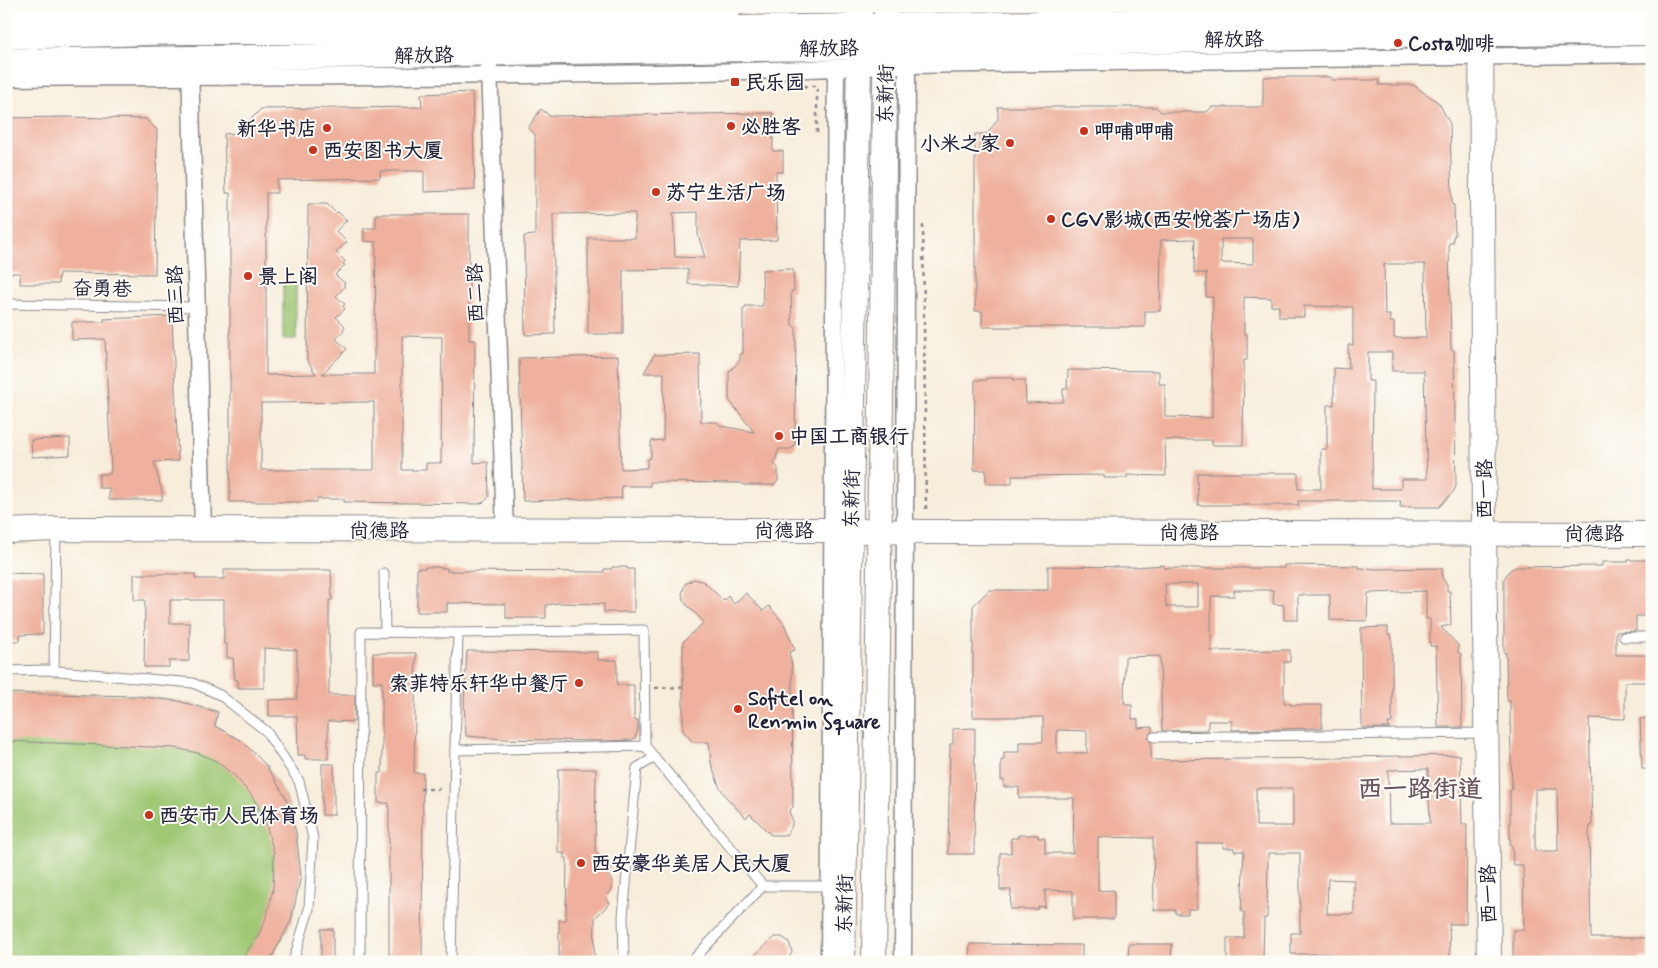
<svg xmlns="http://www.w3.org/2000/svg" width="1658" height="968" font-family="Mynerve,'LXGW WenKai TC',sans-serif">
<rect width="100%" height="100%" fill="#fdfcf7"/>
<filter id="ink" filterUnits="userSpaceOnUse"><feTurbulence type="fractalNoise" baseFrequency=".02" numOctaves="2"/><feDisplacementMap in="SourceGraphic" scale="10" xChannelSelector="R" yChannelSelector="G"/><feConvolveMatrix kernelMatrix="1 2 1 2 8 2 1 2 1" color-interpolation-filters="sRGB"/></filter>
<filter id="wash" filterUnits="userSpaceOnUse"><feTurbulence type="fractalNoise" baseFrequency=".0096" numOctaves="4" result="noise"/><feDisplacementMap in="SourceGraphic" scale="20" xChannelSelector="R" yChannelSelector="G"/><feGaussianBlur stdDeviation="1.12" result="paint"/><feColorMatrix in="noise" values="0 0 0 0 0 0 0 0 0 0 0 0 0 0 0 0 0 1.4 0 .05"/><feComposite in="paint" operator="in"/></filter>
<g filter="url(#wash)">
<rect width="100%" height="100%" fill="#f7eddb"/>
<g fill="#9fc875" stroke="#607558">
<rect x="283" y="283" width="13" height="56"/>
<polygon points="6,693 136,696 178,701 218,712 215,726 266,765 286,798 296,832 301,876 291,921 269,962 6,962"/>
</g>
<g id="blocks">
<g fill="#efb19d" fill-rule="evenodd">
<path d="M 1263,77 L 1331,77 L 1331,80 L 1379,80 L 1379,85 L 1413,85 L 1439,103 L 1450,124 L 1452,201 L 1452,205 L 1454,205 L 1455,236 L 1453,236 L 1453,243 L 1449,243 L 1451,350 L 1454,350 L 1456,486 L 1454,491 L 1439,507 L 1400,507 L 1401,501 L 1298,501 L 1299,505 L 1198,505 L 1197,473 L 1298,473 L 1298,489 L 1321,489 L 1321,449 L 1327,449 L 1327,405 L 1334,405 L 1334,368 L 1349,369 L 1348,345 L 1353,345 L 1353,307 L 1304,306 L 1304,317 L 1279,317 L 1279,306 L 1271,306 L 1271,298 L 1244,297 L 1244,334 L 1247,334 L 1247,360 L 1244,360 L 1243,445 L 1212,445 L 1212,440 L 1165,440 L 1166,476 L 1127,475 L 1127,478 L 1104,478 L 1104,475 L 1012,476 L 1012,484 L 986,484 L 986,470 L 974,470 L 975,380 L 987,380 L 987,378 L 1014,378 L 1013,380 L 1025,380 L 1026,403 L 1063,402 L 1063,389 L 1067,389 L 1068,370 L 1159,371 L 1159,384 L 1165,384 L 1165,417 L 1212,418 L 1213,297 L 1206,297 L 1206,273 L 1194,273 L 1195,239 L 1161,240 L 1160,311 L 1145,311 L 1145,327 L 982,327 L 982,311 L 975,311 L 975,134 L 987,134 L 998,119 L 998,107 L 1156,107 L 1161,112 L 1207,112 L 1212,107 L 1263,107 ZM 1221,239 L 1253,239 L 1253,264 L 1221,263 ZM 1384,264 L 1425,264 L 1426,338 L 1394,338 L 1394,322 L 1390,322 L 1390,315 L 1385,315 ZM 1368,352 L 1392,352 L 1392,371 L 1424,371 L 1427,479 L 1401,479 L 1401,489 L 1372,489 L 1373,381 L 1368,381 Z"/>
<path d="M 472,92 L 475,190 L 424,192 L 424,171 L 380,171 L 380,178 L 277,180 L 277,193 L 266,193 L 266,375 L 316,374 L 307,360 L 308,204 L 327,204 L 336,213 L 338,212 L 347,220 L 336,231 L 347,242 L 336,252 L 345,261 L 343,264 L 345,265 L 335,275 L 345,283 L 343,285 L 345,287 L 336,296 L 345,304 L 343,306 L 345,309 L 336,317 L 345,326 L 343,329 L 344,330 L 336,339 L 347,349 L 322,374 L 374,374 L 374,348 L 375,348 L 376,242 L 364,241 L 364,228 L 376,228 L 376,214 L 469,214 L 469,340 L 475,340 L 474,463 L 488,462 L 489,497 L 484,502 L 478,504 L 344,502 L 344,499 L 317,499 L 317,502 L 230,502 L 230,193 L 226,193 L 224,134 L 237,133 L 261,109 L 422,107 L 421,94 ZM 402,336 L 442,337 L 441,463 L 426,463 L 426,470 L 402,470 ZM 374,402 L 374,470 L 261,470 L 261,403 Z"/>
<path d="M 541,109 L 550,116 L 773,113 L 773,151 L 783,151 L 783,172 L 776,172 L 777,240 L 740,241 L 738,286 L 688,284 L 688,269 L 623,270 L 623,334 L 588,334 L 588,238 L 635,238 L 635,213 L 553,214 L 555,334 L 525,335 L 524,236 L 535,235 L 535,134 L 528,128 ZM 698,212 L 698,234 L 705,258 L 675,257 L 673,213 Z"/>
<polygon points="67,117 146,119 157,130 155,274 59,273 58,284 20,284 20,273 6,273 6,118"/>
<polygon points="793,269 794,291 791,291 792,325 796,328 795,445 791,449 779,449 774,464 778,468 778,481 774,485 744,485 741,483 650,482 650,486 621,486 622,498 523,501 519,358 618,356 621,469 647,468 647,460 651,457 651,441 663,440 664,373 644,373 654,355 700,354 701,422 717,422 721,426 754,432 729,400 729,372 740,360 740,354 743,354 743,309 745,309 745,306 763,306 762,270"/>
<polygon points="172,316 178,461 154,462 162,492 162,500 109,500 109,488 99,488 99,474 110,474 111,468 105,339 72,340 72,322 104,322 104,319"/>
<polygon points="70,438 70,455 32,457 31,440"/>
<path d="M 1628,560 L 1652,560 L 1652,616 L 1636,616 L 1636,631 L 1616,632 L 1616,655 L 1652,655 L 1652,682 L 1625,682 L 1625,719 L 1589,718 L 1592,826 L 1590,826 L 1589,832 L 1591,938 L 1647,938 L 1648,957 L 1640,958 L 1639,962 L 1607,962 L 1607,958 L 1574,958 L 1574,962 L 1513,962 L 1513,930 L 1524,930 L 1523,865 L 1513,865 L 1512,846 L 1510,846 L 1510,790 L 1512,790 L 1510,716 L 1510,701 L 1507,701 L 1506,653 L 1504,653 L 1504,579 L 1510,570 L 1516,567 L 1602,566 L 1602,562 L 1628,562 ZM 1535,789 L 1557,789 L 1558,851 L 1535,851 Z"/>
<path d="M 1164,565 L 1164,568 L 1284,568 L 1284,565 L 1359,566 L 1359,568 L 1376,569 L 1442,568 L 1442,578 L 1447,584 L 1447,591 L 1450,591 L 1451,625 L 1441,627 L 1458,645 L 1458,653 L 1461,653 L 1462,727 L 1438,727 L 1436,646 L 1430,646 L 1430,619 L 1426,619 L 1426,591 L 1368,593 L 1367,621 L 1330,620 L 1330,595 L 1298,595 L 1298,620 L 1284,620 L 1284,605 L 1273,604 L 1274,590 L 1234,590 L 1234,596 L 1211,596 L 1211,651 L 1290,650 L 1290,662 L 1284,662 L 1284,703 L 1290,703 L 1290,705 L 1322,705 L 1322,728 L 1232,730 L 1232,721 L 1208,721 L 1208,730 L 1162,731 L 1160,656 L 1125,657 L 1124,703 L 1126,703 L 1126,705 L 1132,705 L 1132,719 L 1138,719 L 1138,728 L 1152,727 L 1152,731 L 1148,737 L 1151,743 L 1151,760 L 1343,758 L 1343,757 L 1460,755 L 1462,824 L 1467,824 L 1466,924 L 1449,924 L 1450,962 L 1331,962 L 1331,954 L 1291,954 L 1291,933 L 1300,933 L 1300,853 L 1268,853 L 1267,918 L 1264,918 L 1263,962 L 1227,962 L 1227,938 L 1244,938 L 1244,912 L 1241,912 L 1244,851 L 1234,851 L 1234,848 L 1223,848 L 1223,843 L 1197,843 L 1197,909 L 1188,909 L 1188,914 L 1176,914 L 1176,910 L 1154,910 L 1153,838 L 1098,837 L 1098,891 L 1114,890 L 1114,919 L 1073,919 L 1073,891 L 1045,890 L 1045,907 L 1038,906 L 1038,909 L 1010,909 L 1011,890 L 1000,890 L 1000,853 L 1011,853 L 1011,838 L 1018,838 L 1018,835 L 1038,835 L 1038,838 L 1045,838 L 1045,853 L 1073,853 L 1074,798 L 1019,798 L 1019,787 L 1004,787 L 1004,780 L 1001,780 L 1001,760 L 1004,760 L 1004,752 L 1019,752 L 1019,742 L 1043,742 L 1043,717 L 973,717 L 973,606 L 989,590 L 1048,590 L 1048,566 L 1135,567 ZM 1165,584 L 1198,584 L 1198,607 L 1166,607 ZM 1057,730 L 1087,731 L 1087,753 L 1057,753 ZM 1428,769 L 1430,823 L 1389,823 L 1388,770 ZM 1256,788 L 1293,788 L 1293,826 L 1256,826 ZM 1328,879 L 1354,880 L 1354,914 L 1327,914 Z"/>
<polygon points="425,567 439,567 439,568 447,568 447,571 604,572 604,569 612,569 612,567 627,567 627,569 634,569 634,612 604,612 604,604 559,603 546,605 546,618 506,618 506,604 447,603 447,612 417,612 417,568 425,568"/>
<polygon points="224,570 331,570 332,600 329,600 329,695 355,695 354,722 328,721 328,759 305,759 305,755 298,755 297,716 269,716 269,700 297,699 297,650 264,648 264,688 238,688 238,680 235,680 233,658 227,658 227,644 224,644 224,600 170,600 170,623 190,623 189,661 169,661 169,667 144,667 145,600 134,600 134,574 195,574 195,579 224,579"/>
<polygon points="6,573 43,574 43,634 20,635 20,641 6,641"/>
<polygon points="694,579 704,582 724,601 728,596 734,604 746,593 763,611 769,606 784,624 795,650 789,652 792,665 793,807 789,811 792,819 792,826 786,835 771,835 750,814 746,818 726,797 719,786 711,763 709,742 693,742 683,731 683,642 704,622 684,602 682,594 685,584"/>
<polygon points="1388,627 1388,635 1391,635 1392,640 1392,723 1388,723 1389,728 1362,728 1361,628"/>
<polygon points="467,651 598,652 598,660 617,660 617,685 634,685 634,720 638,720 638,730 635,738 632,740 604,741 503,739 466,736 464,703"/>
<polygon points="373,653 416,653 414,773 423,773 422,962 389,962 389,803 378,803 378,773 382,773 382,682 373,682"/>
<polygon points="6,693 136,696 178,701 218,712 215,726 242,741 266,765 286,798 296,832 301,876 291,921 269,962 240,962 258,936 267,915 273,889 274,853 264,817 252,796 235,776 216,761 198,753 175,748 6,741"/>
<polygon points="1652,717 1652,769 1642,769 1640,719"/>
<polygon points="975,728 974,854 948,854 950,744 953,744 953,729"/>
<rect x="322" y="764" width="12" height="51"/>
<polygon points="558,769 596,769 595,852 611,867 606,872 612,881 612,889 606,898 610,903 595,918 594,962 559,962 559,920 566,920 567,858 564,858 564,853 558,853"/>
<rect x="321" y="929" width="12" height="33"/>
<polygon points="774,937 782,937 789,942 792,952 787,962 748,962"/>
<polygon points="970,944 1082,945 1082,962 969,962"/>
<polygon points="1129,944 1172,944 1171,959 1169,959 1169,962 1128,962"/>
</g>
</g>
</g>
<g filter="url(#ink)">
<use href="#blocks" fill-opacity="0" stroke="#8c888b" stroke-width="1"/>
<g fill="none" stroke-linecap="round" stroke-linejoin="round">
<g stroke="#8c888b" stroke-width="11">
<g id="lane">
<polyline points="6,304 197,307"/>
<polyline points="384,573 385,633"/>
<polyline points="1624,637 1652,637"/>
<polyline points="6,671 47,670 193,683 220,695 266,731 299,781 313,838 309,909 293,962"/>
<polyline points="54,671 56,530"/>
<polyline points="1154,737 1486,733"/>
<polyline points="645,746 644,630 458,633 455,750 645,746 763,886"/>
<polyline points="360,962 361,632 458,633"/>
<polyline points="451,962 455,750"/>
<polyline points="624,962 623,916 637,768 655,757"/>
<polyline points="691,962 763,886 833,886"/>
</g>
</g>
<g stroke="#8c888b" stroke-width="19">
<g id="street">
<polyline points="190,65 203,530"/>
<polyline points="489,66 505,531"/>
<path d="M 6,78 C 306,75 607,79 907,65 L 1652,54"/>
<polyline points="829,962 836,68"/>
<polyline points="903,962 907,65"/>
</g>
</g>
<g stroke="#8c888b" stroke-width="26">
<g id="secondary">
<polyline points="6,17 732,6"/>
<polyline points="1481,18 1484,533 1489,962"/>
<polyline points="6,37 184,32 490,32 1652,13"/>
<polyline points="6,61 885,47 1482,34 1652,33"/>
<polyline points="6,531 56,529 820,530 925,532 1652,534"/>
<polyline points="843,962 860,6"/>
<polyline points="874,962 886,6"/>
</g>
</g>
<g stroke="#8c888b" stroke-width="2.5" stroke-dasharray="4 4" stroke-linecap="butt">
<polyline points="772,87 817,86 817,136"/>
<polyline points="923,225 926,509"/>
<polyline points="655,688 683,687"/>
<polyline points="420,789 444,789"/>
</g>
<use href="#lane" stroke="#fff" stroke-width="9"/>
<use href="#street" stroke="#fff" stroke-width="16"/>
<use href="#secondary" stroke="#fff" stroke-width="24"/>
</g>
</g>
<g fill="#c8321e" stroke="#fdfcf7" stroke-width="2">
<circle cx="1398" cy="43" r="5"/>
<rect x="730" y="77" width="10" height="10" rx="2.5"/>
<circle cx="731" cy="126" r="5"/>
<circle cx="327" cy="128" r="5"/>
<circle cx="1084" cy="131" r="5"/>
<circle cx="1010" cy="143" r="5"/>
<circle cx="313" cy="150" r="5"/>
<circle cx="656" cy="192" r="5"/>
<circle cx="1051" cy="219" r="5"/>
<circle cx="248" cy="276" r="5"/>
<circle cx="779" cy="436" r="5"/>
<circle cx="579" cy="683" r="5"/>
<circle cx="738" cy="709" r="5"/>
<circle cx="149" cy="815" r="5"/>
<circle cx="581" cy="863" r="5"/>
</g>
<g text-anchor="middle" stroke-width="4" stroke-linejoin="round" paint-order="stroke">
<g font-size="20" fill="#22223b" stroke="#fdfcf7">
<text transform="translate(1234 39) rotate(-1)" y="7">解放路</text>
<text transform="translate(829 48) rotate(-1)" y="7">解放路</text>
<text transform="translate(424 55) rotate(-1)" y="7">解放路</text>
<text transform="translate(885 94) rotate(-89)" y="7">东新街</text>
<text transform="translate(102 288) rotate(1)" y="7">奋勇巷</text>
<text transform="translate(475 293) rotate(-92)" y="7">西二路</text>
<text transform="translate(175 295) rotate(-92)" y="7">西三路</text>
<text transform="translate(1484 489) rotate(-90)" y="7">西一路</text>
<text transform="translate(851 499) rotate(-89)" y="7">东新街</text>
<text x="379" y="537">尚德路</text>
<text x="784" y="537">尚德路</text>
<text x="1189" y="539">尚德路</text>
<text x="1594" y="540">尚德路</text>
<text transform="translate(1488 894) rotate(-91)" y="7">西一路</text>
<text transform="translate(844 904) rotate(-89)" y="7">东新街</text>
</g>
<g font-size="20" font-weight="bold" fill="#22223b" stroke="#fdfcf7" text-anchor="start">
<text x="1408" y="50">Costa咖啡</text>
<text x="745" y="89">民乐园</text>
<text x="741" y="133">必胜客</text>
<text x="317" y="135" text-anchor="end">新华书店</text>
<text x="1094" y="138">呷哺呷哺</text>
<text x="1000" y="150" text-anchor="end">小米之家</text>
<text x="323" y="157">西安图书大厦</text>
<text x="666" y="199">苏宁生活广场</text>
<text x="1061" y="226">CGV影城(西安悦荟广场店)</text>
<text x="258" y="283">景上阁</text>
<text x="789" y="443">中国工商银行</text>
<text x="569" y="690" text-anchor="end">索菲特乐轩华中餐厅</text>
<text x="748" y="705">Sofitel on<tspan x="748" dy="23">Renmin Square</tspan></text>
<text x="159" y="822">西安市人民体育场</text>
<text x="591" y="870">西安豪华美居人民大厦</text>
</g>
<g font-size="25" font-weight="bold" fill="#6a545d" stroke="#fdfcf7">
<text x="1420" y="797">西一路街道</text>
</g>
</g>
<rect width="1658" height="968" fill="none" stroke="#fdfcf7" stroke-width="25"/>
</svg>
